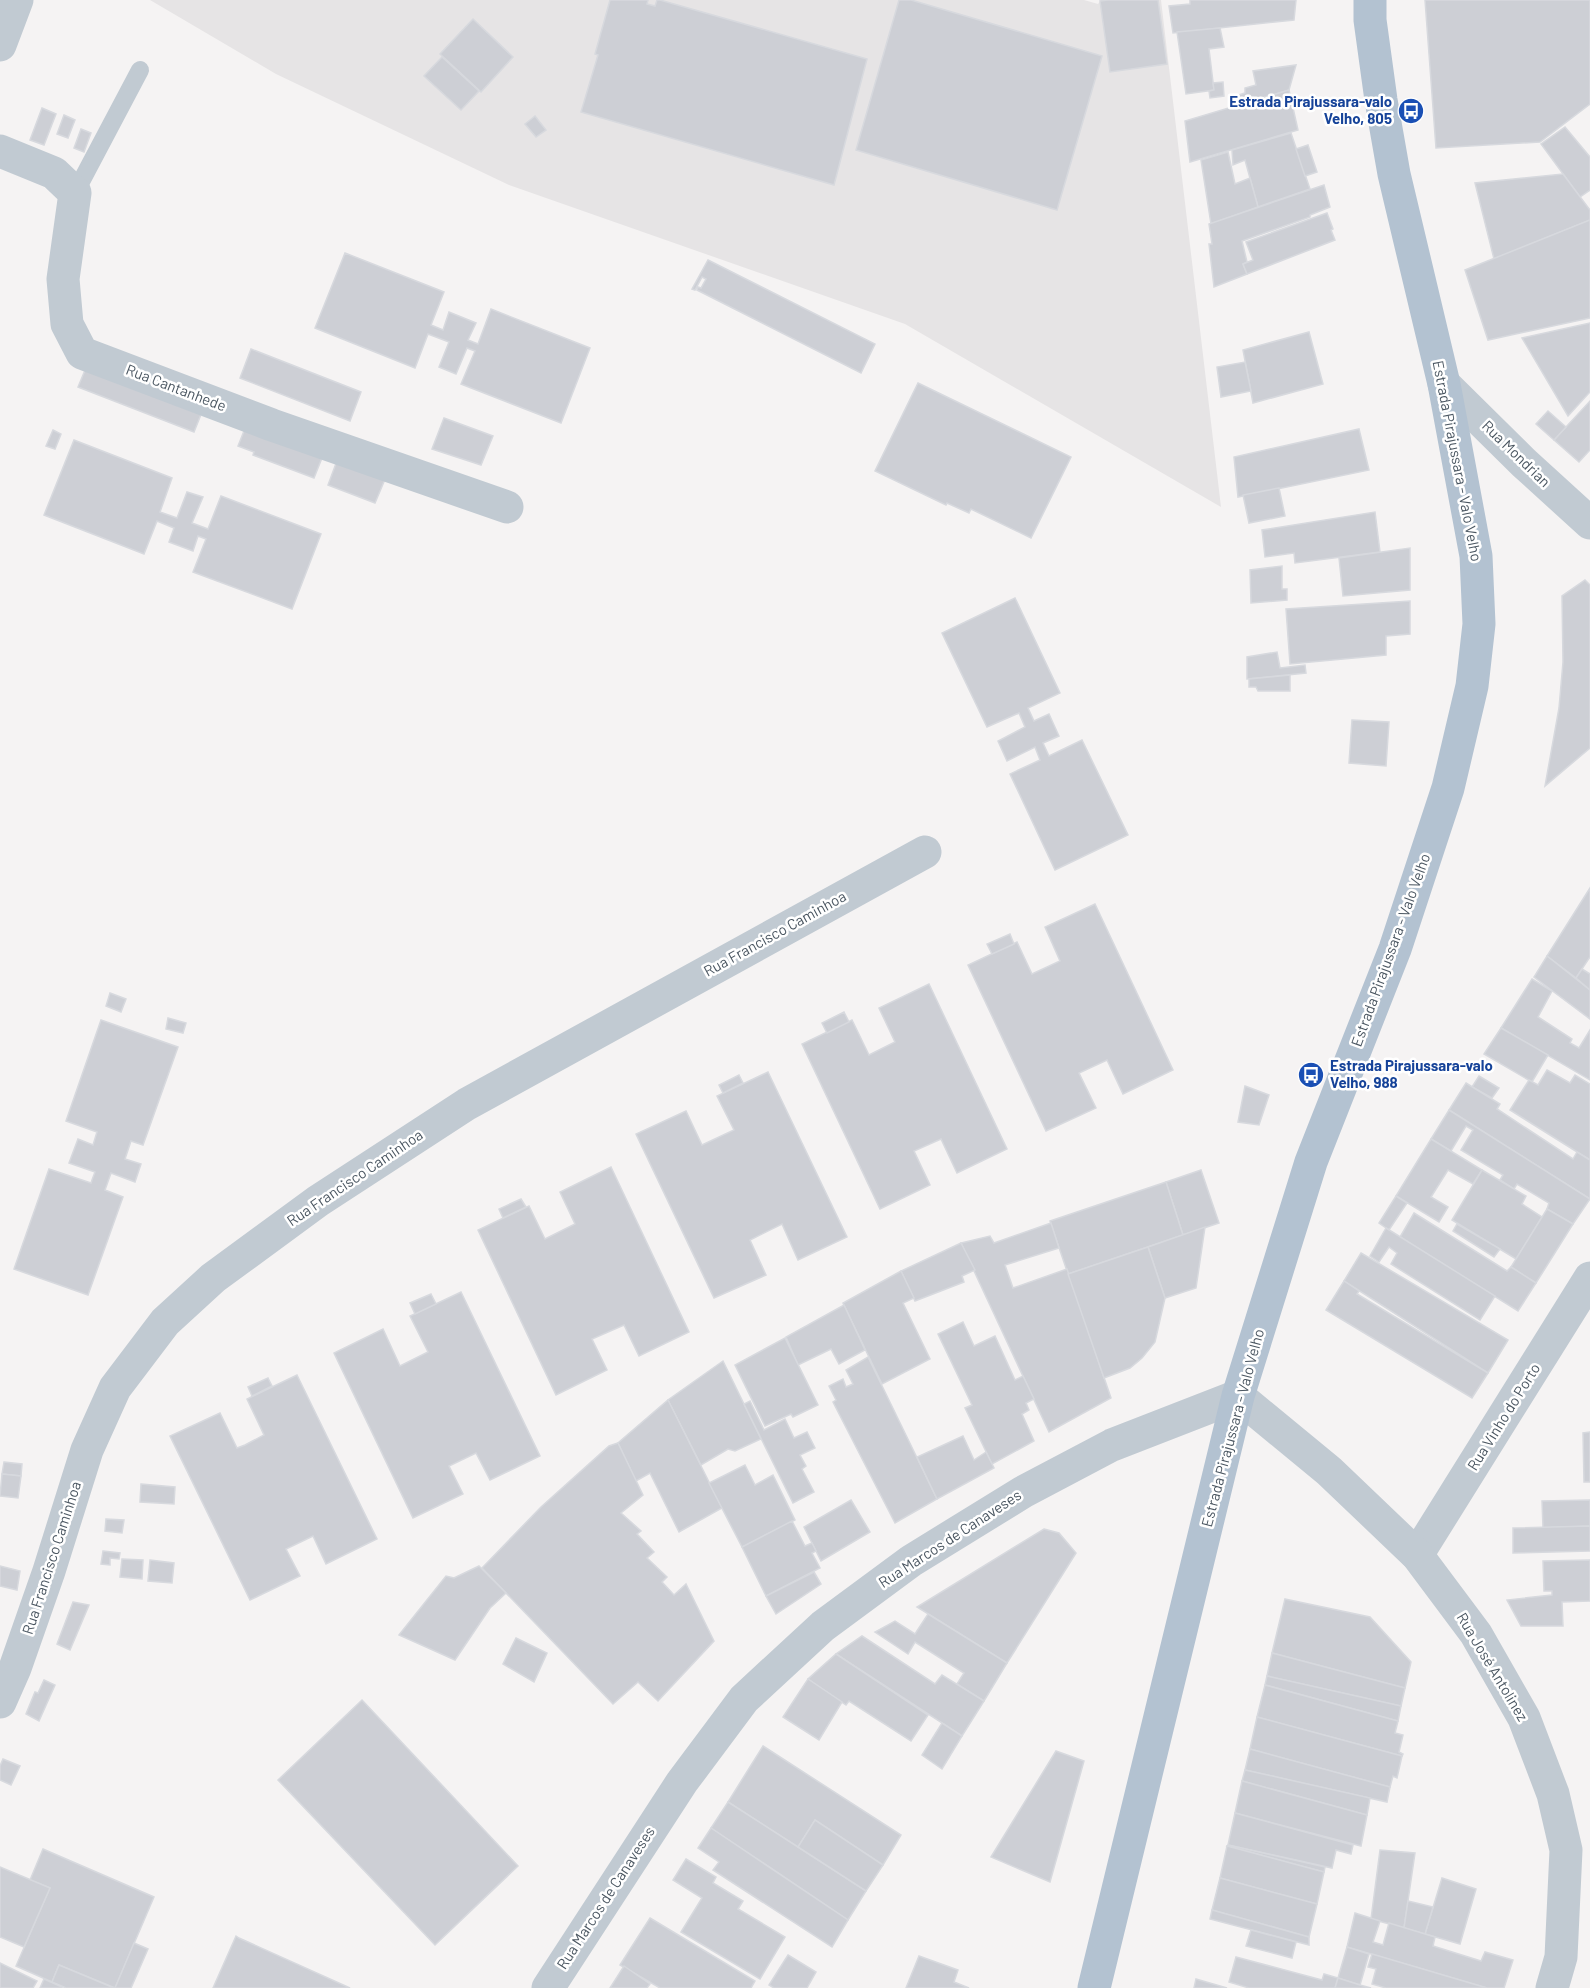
<svg xmlns="http://www.w3.org/2000/svg" width="1590" height="1988" font-family="Barlow,sans-serif">
<rect width="100%" height="100%" fill="#f5f3f3"/>
<polygon fill="#e6e4e5" points="150,0 1084,0 1098,4 1101,0 1161,0 1221,507 905,324 509,185 276,74"/>
<g fill="#cdcfd5" stroke="#d7d9de" stroke-width="1.5">
<polygon points="610,0 648,0 647,4 655,6 657,0 660,0 867,59 834,185 581,112 598,55 595,54"/>
<polygon points="899,0 911,0 1102,56 1057,210 856,150"/>
<polygon points="1108,0 1158,0 1167,64 1110,72 1100,1"/>
<polygon points="1190,0 1296,0 1294,20 1173,33 1169,6 1190,4"/>
<polygon points="1425,0 1590,0 1590,104 1540,142 1436,148"/>
<polygon points="473,19 513,57 481,92 440,54"/>
<polygon points="1220,28 1224,47 1209,49 1214,90 1186,94 1177,32"/>
<polygon points="442,57 479,91 461,110 424,76"/>
<polygon points="1296,65 1289,90 1232,107 1229,98 1245,93 1245,88 1256,85 1253,71"/>
<polygon points="1223,82 1224,96 1210,98 1209,91 1214,90 1213,83"/>
<polygon points="1289,90 1298,130 1190,162 1185,121"/>
<polygon points="42,108 56,114 44,145 30,140"/>
<polygon points="64,115 75,120 68,138 57,134"/>
<polygon points="535,116 546,130 536,137 525,124"/>
<polygon points="1565,127 1590,157 1590,190 1580,197 1541,144"/>
<polygon points="81,129 91,133 84,152 74,148"/>
<polygon points="1291,133 1310,189 1258,207 1245,160 1233,165 1232,150"/>
<polygon points="1308,145 1317,172 1305,176 1296,149"/>
<polygon points="1228,152 1235,184 1250,178 1258,207 1211,224 1201,160"/>
<polygon points="1563,174 1590,210 1590,220 1494,259 1475,183"/>
<polygon points="1324,185 1330,207 1310,215 1310,217 1242,241 1247,262 1243,264 1247,274 1214,287 1209,244 1212,244 1209,224"/>
<polygon points="1327,213 1333,229 1331,230 1335,240 1247,274 1243,264 1253,260 1246,242"/>
<polygon points="1590,220 1590,318 1488,340 1465,270"/>
<polygon points="345,253 444,292 431,325 443,330 449,312 476,323 468,340 478,344 491,309 590,348 561,423 461,384 475,351 467,348 456,374 439,367 449,342 428,334 415,368 315,328"/>
<polygon points="708,260 875,344 861,373 697,290 698,287 701,288 706,279 702,277 695,290 692,289"/>
<polygon points="1590,323 1590,392 1568,416 1522,338"/>
<polygon points="1309,332 1323,384 1253,403 1243,350"/>
<polygon points="251,349 361,392 350,421 240,378"/>
<polygon points="1245,362 1251,391 1221,397 1217,367"/>
<polygon points="88,363 204,407 194,432 78,387"/>
<polygon points="918,383 1071,457 1031,538 971,509 969,513 947,503 946,505 875,471"/>
<polygon points="1590,401 1590,450 1579,462 1554,440"/>
<polygon points="1548,411 1566,427 1554,440 1536,424"/>
<polygon points="444,418 493,436 481,465 432,449"/>
<polygon points="246,426 324,453 314,478 253,455 254,452 238,446"/>
<polygon points="1359,429 1369,470 1238,497 1234,457"/>
<polygon points="53,430 61,434 55,449 46,446"/>
<polygon points="74,440 172,478 160,512 177,518 187,492 203,497 192,523 208,529 221,496 321,534 292,609 193,572 206,539 198,536 193,551 169,542 174,528 157,521 144,554 44,515"/>
<polygon points="338,458 386,477 375,503 328,485"/>
<polygon points="1279,488 1285,516 1249,523 1243,495"/>
<polygon points="1375,512 1380,552 1295,563 1294,553 1265,557 1262,530"/>
<polygon points="1410,548 1410,590 1343,596 1339,558"/>
<polygon points="1282,566 1282,589 1287,589 1287,600 1251,603 1250,570"/>
<polygon points="1585,580 1590,585 1590,748 1545,786 1559,708 1563,662 1562,596"/>
<polygon points="1015,598 1060,693 1028,708 1034,721 1049,714 1059,736 1043,743 1049,756 1082,740 1128,835 1055,870 1010,774 1040,760 1035,747 1007,761 998,741 1025,727 1019,713 987,727 942,633"/>
<polygon points="1410,601 1410,634 1386,636 1386,655 1290,664 1286,609"/>
<polygon points="1277,652 1280,668 1305,665 1306,673 1247,679 1247,657"/>
<polygon points="1290,675 1290,691 1258,691 1256,687 1249,687 1249,679"/>
<polygon points="1352,720 1389,722 1386,766 1349,763"/>
<polygon points="1590,888 1590,957 1576,978 1547,956"/>
<polygon points="1095,904 1173,1070 1123,1094 1107,1060 1079,1073 1096,1108 1046,1131 968,965 1017,942 1032,974 1060,961 1045,927"/>
<polygon points="1010,934 1014,944 992,954 987,944"/>
<polygon points="1547,956 1590,990 1590,1019 1534,977"/>
<polygon points="1582,969 1590,974 1590,990 1576,978"/>
<polygon points="1532,979 1552,991 1538,1017 1572,1039 1570,1043 1579,1048 1590,1030 1590,1080 1501,1028"/>
<polygon points="929,984 1007,1149 957,1173 941,1139 914,1151 930,1185 880,1209 802,1044 852,1020 869,1055 895,1042 879,1008"/>
<polygon points="110,993 126,999 121,1012 106,1006"/>
<polygon points="844,1012 849,1022 827,1033 822,1023"/>
<polygon points="168,1018 186,1023 183,1033 166,1029"/>
<polygon points="101,1020 178,1047 143,1145 131,1141 125,1159 141,1164 135,1182 111,1173 105,1190 123,1197 88,1295 14,1269 49,1169 91,1183 92,1180 95,1172 69,1163 78,1139 93,1145 97,1132 66,1121"/>
<polygon points="1501,1028 1548,1055 1532,1082 1484,1054"/>
<polygon points="1547,1070 1570,1083 1575,1075 1590,1084 1590,1160 1510,1110 1529,1080 1538,1085"/>
<polygon points="768,1072 847,1237 798,1260 782,1224 750,1240 766,1275 714,1298 636,1134 686,1111 702,1145 734,1130 717,1096"/>
<polygon points="739,1075 743,1083 723,1093 719,1085"/>
<polygon points="1479,1076 1499,1088 1492,1098 1472,1087"/>
<polygon points="1466,1083 1500,1104 1497,1109 1573,1159 1577,1152 1590,1160 1590,1199 1449,1110"/>
<polygon points="1245,1086 1269,1095 1259,1125 1238,1122"/>
<polygon points="1449,1110 1590,1199 1573,1224 1547,1209 1549,1203 1517,1184 1514,1189 1500,1180 1503,1175 1461,1150 1473,1130 1466,1126 1451,1151 1431,1139"/>
<polygon points="1431,1139 1482,1170 1473,1184 1448,1170 1431,1197 1448,1207 1439,1222 1396,1196"/>
<polygon points="611,1167 689,1332 639,1356 624,1325 592,1339 607,1370 556,1395 478,1230 529,1206 545,1239 575,1224 560,1192"/>
<polygon points="1201,1170 1219,1223 1183,1235 1166,1182"/>
<polygon points="1482,1170 1526,1196 1522,1204 1542,1217 1516,1259 1452,1220"/>
<polygon points="1166,1182 1183,1235 1068,1274 1050,1221"/>
<polygon points="1396,1196 1407,1203 1389,1230 1379,1223"/>
<polygon points="521,1199 526,1207 503,1218 499,1209"/>
<polygon points="1547,1209 1573,1224 1536,1283 1511,1267"/>
<polygon points="1414,1213 1507,1271 1511,1267 1536,1283 1518,1311 1400,1237"/>
<polygon points="1051,1223 1059,1248 1005,1265 1013,1288 1067,1269 1111,1398 1049,1432 961,1243 990,1236 994,1243"/>
<polygon points="1457,1224 1500,1249 1494,1257 1453,1231"/>
<polygon points="1205,1227 1196,1288 1165,1298 1148,1247"/>
<polygon points="1386,1228 1495,1296 1480,1320 1391,1264 1397,1253 1389,1247 1379,1262 1370,1256"/>
<polygon points="961,1243 975,1270 962,1276 964,1282 915,1301 901,1271"/>
<polygon points="1148,1247 1165,1298 1155,1342 1142,1358 1130,1368 1104,1378 1068,1274"/>
<polygon points="1361,1253 1508,1340 1488,1373 1344,1281"/>
<polygon points="901,1271 914,1298 903,1303 930,1359 882,1384 843,1303"/>
<polygon points="1344,1281 1359,1291 1357,1294 1488,1373 1472,1398 1326,1310"/>
<polygon points="461,1292 540,1456 490,1480 476,1453 449,1466 463,1494 413,1518 334,1353 383,1329 400,1366 428,1352 410,1316"/>
<polygon points="431,1294 436,1304 415,1314 410,1303"/>
<polygon points="844,1305 865,1350 839,1364 831,1349 798,1365 786,1337"/>
<polygon points="963,1322 974,1346 995,1336 1015,1380 1023,1376 1034,1399 1026,1403 1029,1410 1022,1414 1034,1441 992,1464 965,1408 972,1405 938,1334"/>
<polygon points="785,1338 818,1405 793,1417 791,1414 765,1426 735,1365"/>
<polygon points="868,1357 937,1499 895,1523 833,1402 836,1400 829,1386 843,1379 846,1387 853,1384 846,1370"/>
<polygon points="723,1361 761,1439 735,1451 728,1449 701,1465 668,1400"/>
<polygon points="297,1375 377,1539 326,1564 313,1536 286,1549 300,1576 250,1600 170,1436 220,1413 237,1448 245,1445 264,1435 247,1399"/>
<polygon points="268,1378 272,1386 252,1396 248,1387"/>
<polygon points="668,1400 722,1508 679,1532 650,1473 636,1481 618,1443"/>
<polygon points="750,1401 764,1430 785,1419 794,1438 807,1432 815,1448 800,1455 806,1466 802,1469 814,1492 793,1503 744,1404"/>
<polygon points="1590,1432 1590,1482 1584,1482 1583,1433"/>
<polygon points="963,1436 974,1460 986,1452 994,1468 937,1499 917,1457"/>
<polygon points="618,1443 643,1495 621,1513 641,1531 637,1534 654,1552 647,1558 667,1577 662,1582 674,1595 686,1584 714,1641 658,1701 638,1682 613,1704 482,1568 541,1507 609,1446"/>
<polygon points="4,1462 22,1464 21,1476 2,1474"/>
<polygon points="745,1465 755,1485 773,1475 795,1520 742,1547 709,1483"/>
<polygon points="2,1474 21,1476 18,1498 0,1496"/>
<polygon points="141,1484 175,1487 174,1504 140,1502"/>
<polygon points="851,1500 870,1532 821,1561 804,1527"/>
<polygon points="1590,1500 1590,1526 1543,1528 1542,1501"/>
<polygon points="106,1519 124,1520 122,1533 105,1531"/>
<polygon points="792,1521 805,1546 812,1543 816,1551 812,1553 820,1568 766,1596 742,1547"/>
<polygon points="1590,1526 1590,1551 1513,1553 1513,1528"/>
<polygon points="1044,1529 1059,1533 1076,1553 1007,1663 917,1607"/>
<polygon points="103,1551 120,1553 119,1559 110,1558 110,1565 101,1564"/>
<polygon points="122,1559 143,1560 142,1579 120,1577"/>
<polygon points="150,1560 174,1563 172,1583 148,1581"/>
<polygon points="1590,1560 1590,1601 1562,1602 1563,1626 1521,1626 1507,1600 1552,1595 1552,1591 1544,1591 1543,1561"/>
<polygon points="0,1566 20,1571 17,1590 0,1586"/>
<polygon points="479,1566 506,1593 490,1608 455,1660 399,1635 446,1576 454,1578"/>
<polygon points="814,1572 821,1584 776,1614 766,1596"/>
<polygon points="1285,1599 1370,1617 1411,1662 1405,1688 1272,1653"/>
<polygon points="73,1602 89,1605 70,1650 57,1644"/>
<polygon points="928,1614 1007,1663 984,1701 957,1684 964,1673 915,1642 908,1654 875,1632 895,1621 915,1634"/>
<polygon points="862,1636 935,1684 942,1675 984,1701 962,1736 836,1654"/>
<polygon points="516,1638 547,1653 534,1682 503,1664"/>
<polygon points="1272,1653 1405,1688 1401,1706 1267,1676"/>
<polygon points="836,1654 928,1715 911,1741 849,1701 846,1705 808,1679"/>
<polygon points="1267,1676 1401,1706 1398,1721 1265,1685"/>
<polygon points="808,1679 842,1702 819,1740 783,1717"/>
<polygon points="44,1680 55,1685 39,1721 26,1714 35,1692 38,1693"/>
<polygon points="1265,1685 1398,1721 1395,1733 1403,1735 1399,1752 1403,1754 1402,1756 1257,1717"/>
<polygon points="362,1700 518,1866 435,1945 278,1780"/>
<polygon points="1257,1717 1402,1756 1397,1778 1393,1776 1390,1787 1250,1749"/>
<polygon points="942,1723 962,1736 942,1769 922,1755"/>
<polygon points="763,1746 901,1835 883,1865 815,1820 798,1847 728,1802"/>
<polygon points="1250,1749 1390,1787 1387,1802 1245,1770"/>
<polygon points="1056,1751 1084,1761 1050,1882 991,1857"/>
<polygon points="3,1759 20,1766 11,1785 0,1780 0,1766"/>
<polygon points="1245,1770 1370,1798 1367,1815 1242,1781"/>
<polygon points="1242,1781 1367,1815 1361,1846 1235,1813"/>
<polygon points="728,1802 866,1891 848,1920 711,1828"/>
<polygon points="1235,1813 1353,1845 1351,1854 1336,1850 1332,1868 1228,1845"/>
<polygon points="815,1820 883,1865 866,1891 798,1847"/>
<polygon points="711,1828 848,1920 832,1947 713,1870 719,1862 698,1848"/>
<polygon points="1228,1845 1325,1867 1324,1872 1227,1846"/>
<polygon points="1227,1846 1324,1872 1317,1904 1220,1878"/>
<polygon points="43,1849 154,1897 115,1988 59,1965 52,1982 16,1966 50,1888 30,1880"/>
<polygon points="1380,1850 1415,1853 1404,1928 1371,1919"/>
<polygon points="686,1859 716,1877 713,1883 743,1901 738,1909 785,1937 760,1979 681,1932 702,1898 673,1880"/>
<polygon points="0,1867 50,1888 24,1947 0,1937"/>
<polygon points="1220,1878 1317,1904 1309,1937 1212,1910"/>
<polygon points="1442,1878 1476,1889 1460,1944 1425,1934"/>
<polygon points="1408,1901 1433,1907 1425,1934 1404,1928"/>
<polygon points="1212,1910 1309,1937 1309,1945 1210,1919"/>
<polygon points="1355,1913 1380,1921 1373,1942 1383,1945 1389,1923 1435,1937 1433,1946 1481,1961 1485,1952 1513,1960 1504,1988 1487,1988 1347,1947"/>
<polygon points="650,1918 755,1981 751,1988 660,1988 620,1965"/>
<polygon points="1251,1930 1296,1942 1292,1958 1246,1946"/>
<polygon points="236,1936 239,1938 350,1988 213,1988"/>
<polygon points="134,1943 148,1949 131,1988 115,1988"/>
<polygon points="1347,1947 1369,1954 1360,1985 1338,1978"/>
<polygon points="1372,1954 1487,1988 1386,1988 1372,1984 1376,1969 1368,1967"/>
<polygon points="788,1955 816,1972 807,1988 774,1988 769,1985"/>
<polygon points="919,1956 958,1970 954,1982 969,1988 906,1988"/>
<polygon points="1236,1957 1322,1980 1324,1974 1338,1978 1335,1988 1249,1988 1229,1982"/>
<polygon points="0,1963 37,1981 33,1988 0,1988"/>
<polygon points="59,1965 114,1988 66,1988 52,1982"/>
<polygon points="624,1966 650,1984 647,1988 610,1988"/>
<polygon points="1338,1978 1360,1985 1371,1988 1335,1988"/>
<polygon points="44,1979 62,1987 62,1988 40,1988"/>
<polygon points="1196,1979 1227,1988 1194,1988"/>
</g>
<g fill="none" stroke-linecap="round" stroke-linejoin="round">
<polyline stroke="#c1cad2" stroke-width="18" points="75,193 140,70"/>
<g stroke="#c1cad2" stroke-width="33">
<polyline points="0,45 17,0"/>
<polyline points="0,151 54,173 75,193 63,279 67,324 82,353 272,425 507,507"/>
<polyline points="1444,384 1524,463 1590,523"/>
<polyline points="1417,1555 1590,1278"/>
<polyline points="0,1702 15,1668 49,1571 87,1450 115,1388 165,1322 213,1278 318,1201 467,1104 925,852"/>
<polyline points="548,1988 682,1782 744,1699 823,1626 911,1561 1023,1492 1112,1445 1238,1396 1329,1471 1417,1555 1476,1634 1524,1718 1553,1794 1566,1850 1561,1957 1552,1988"/>
</g>
<polyline stroke="#b3c2d1" stroke-width="33" points="1094,1988 1238,1396 1311,1162 1395,949 1448,788 1472,686 1479,624 1476,556 1444,384 1394,174 1381,100 1370,20 1370,0"/>
</g>
<defs>
<g id="bus-disc" transform="scale(1.35)"><circle r="9.5" fill="#1a4fb4" stroke="#fff"/><path d="M-5-6H5V4H4V6H2V4H-2V6H-4V4H-5ZM-3.5-4V0h7V-4ZM-3.5 1.2v1.5H-2V1.2ZM2 1.2v1.5H3.5V1.2Z" fill="#fff"/></g>
</defs>
<g fill-rule="evenodd">
<use href="#bus-disc" x="1411" y="111"/>
<use href="#bus-disc" x="1311" y="1075"/>
</g>
<g text-anchor="middle" stroke-width="5" stroke-linejoin="round" paint-order="stroke">
<g font-size="15" font-weight="bold" fill="#164399" stroke="#fff" text-anchor="end">
<text x="1392" y="107">Estrada Pirajussara-valo<tspan x="1392" dy="17">Velho, 805</tspan></text>
<text x="1330" y="1071" text-anchor="start">Estrada Pirajussara-valo<tspan x="1330" dy="17">Velho, 988</tspan></text>
</g>
<g font-size="15" fill="#4a5661" stroke="#fff">
<text transform="translate(176 388) rotate(21)" y="5">Rua Cantanhede</text>
<text transform="translate(1516 454) rotate(44)" y="5">Rua Mondrian</text>
<text transform="translate(1457 461) rotate(79)" y="5">Estrada Pirajussara - Valo Velho</text>
<text transform="translate(775 934) rotate(-29)" y="5">Rua Francisco Caminhoa</text>
<text transform="translate(1391 950) rotate(-70)" y="5">Estrada Pirajussara - Valo Velho</text>
<text transform="translate(355 1178) rotate(-34)" y="5">Rua Francisco Caminhoa</text>
<text transform="translate(1504 1417) rotate(-58)" y="5">Rua Vinho do Porto</text>
<text transform="translate(1233 1428) rotate(-75)" y="5">Estrada Pirajussara - Valo Velho</text>
<text transform="translate(950 1539) rotate(-33)" y="5">Rua Marcos de Canaveses</text>
<text transform="translate(52 1558) rotate(-72)" y="5">Rua Francisco Caminhoa</text>
<text transform="translate(1492 1667) rotate(59)" y="5">Rua José Antolinez</text>
<text transform="translate(606 1898) rotate(-57)" y="5">Rua Marcos de Canaveses</text>
</g>
</g>
</svg>
